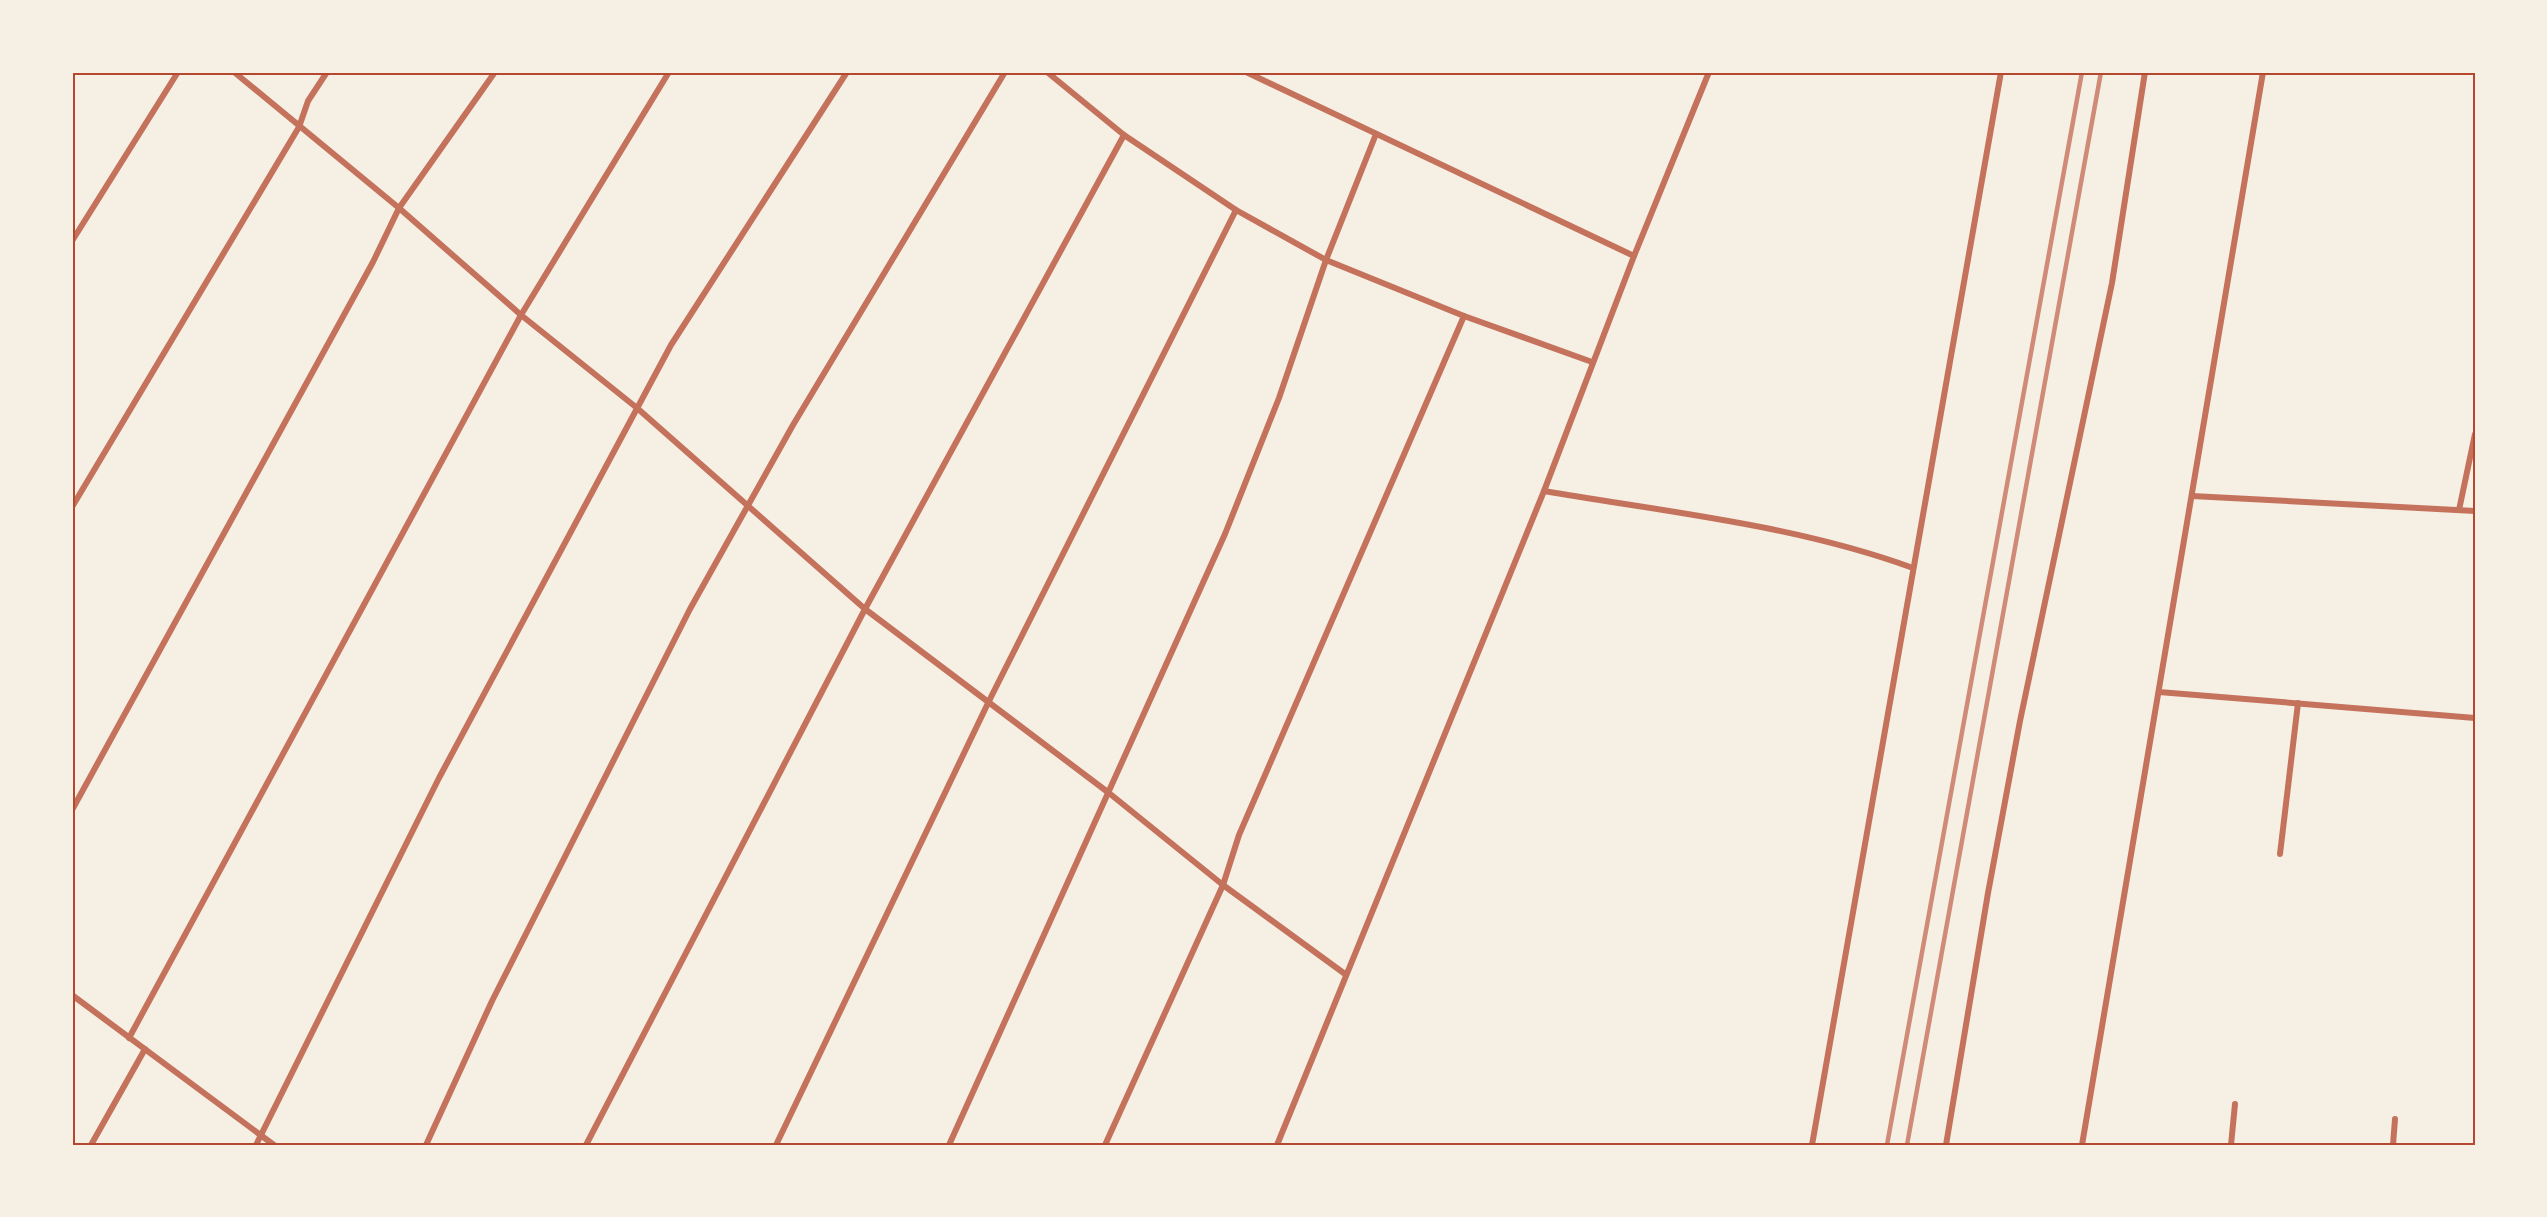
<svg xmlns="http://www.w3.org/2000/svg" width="2547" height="1217" font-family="Barlow,sans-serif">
<rect width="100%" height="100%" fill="#f6efe4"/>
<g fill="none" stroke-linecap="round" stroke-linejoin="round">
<g stroke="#c5725c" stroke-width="6">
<polyline points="234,72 399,208 521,315 637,408 865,609 1109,793 1223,885 1345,974"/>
<polyline points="1047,72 1124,135 1236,210 1326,260 1464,316 1592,362"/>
<polyline points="1246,72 1634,256"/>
<polyline points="72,241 178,72"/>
<path d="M 1544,491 C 1667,512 1795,525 1913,568"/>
<polyline points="2192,496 2475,511"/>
<polyline points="72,507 299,127 308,101 327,72"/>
<polyline points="2459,510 2475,434"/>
<polyline points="2159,692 2475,718"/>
<polyline points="72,810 373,262 399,208 495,72"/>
<polyline points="2280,854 2298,703"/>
<polyline points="72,995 274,1145"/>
<polyline points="129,1038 521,315 669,72"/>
<polyline points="91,1145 145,1049"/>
<polyline points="256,1145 439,778 671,345 847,72"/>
<polyline points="426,1145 492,1001 690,609 793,425 1005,72"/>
<polyline points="586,1145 865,609 1124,135"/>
<polyline points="776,1145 989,701 1236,210"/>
<polyline points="949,1145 1225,534 1279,398 1326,260 1376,134"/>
<polyline points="1105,1145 1223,885 1239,835 1464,316"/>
<polyline points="1277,1145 1544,491 1634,256 1709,72"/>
<polyline points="1812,1145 2001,72"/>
<polyline points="1946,1145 1988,893 2020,721 2112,283 2145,72"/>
<polyline points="2082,1145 2263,72"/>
<polyline points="2231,1145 2235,1104"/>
<polyline points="2393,1145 2395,1119"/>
</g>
<g stroke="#cf8b77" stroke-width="4.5">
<polyline points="1887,1145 2082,72"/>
<polyline points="1907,1145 2101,72"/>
</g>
</g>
<rect width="2547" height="1217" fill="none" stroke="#f6efe4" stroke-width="147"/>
<rect x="74" y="74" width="2400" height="1070" fill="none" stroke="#b5482f" stroke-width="2"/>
</svg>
